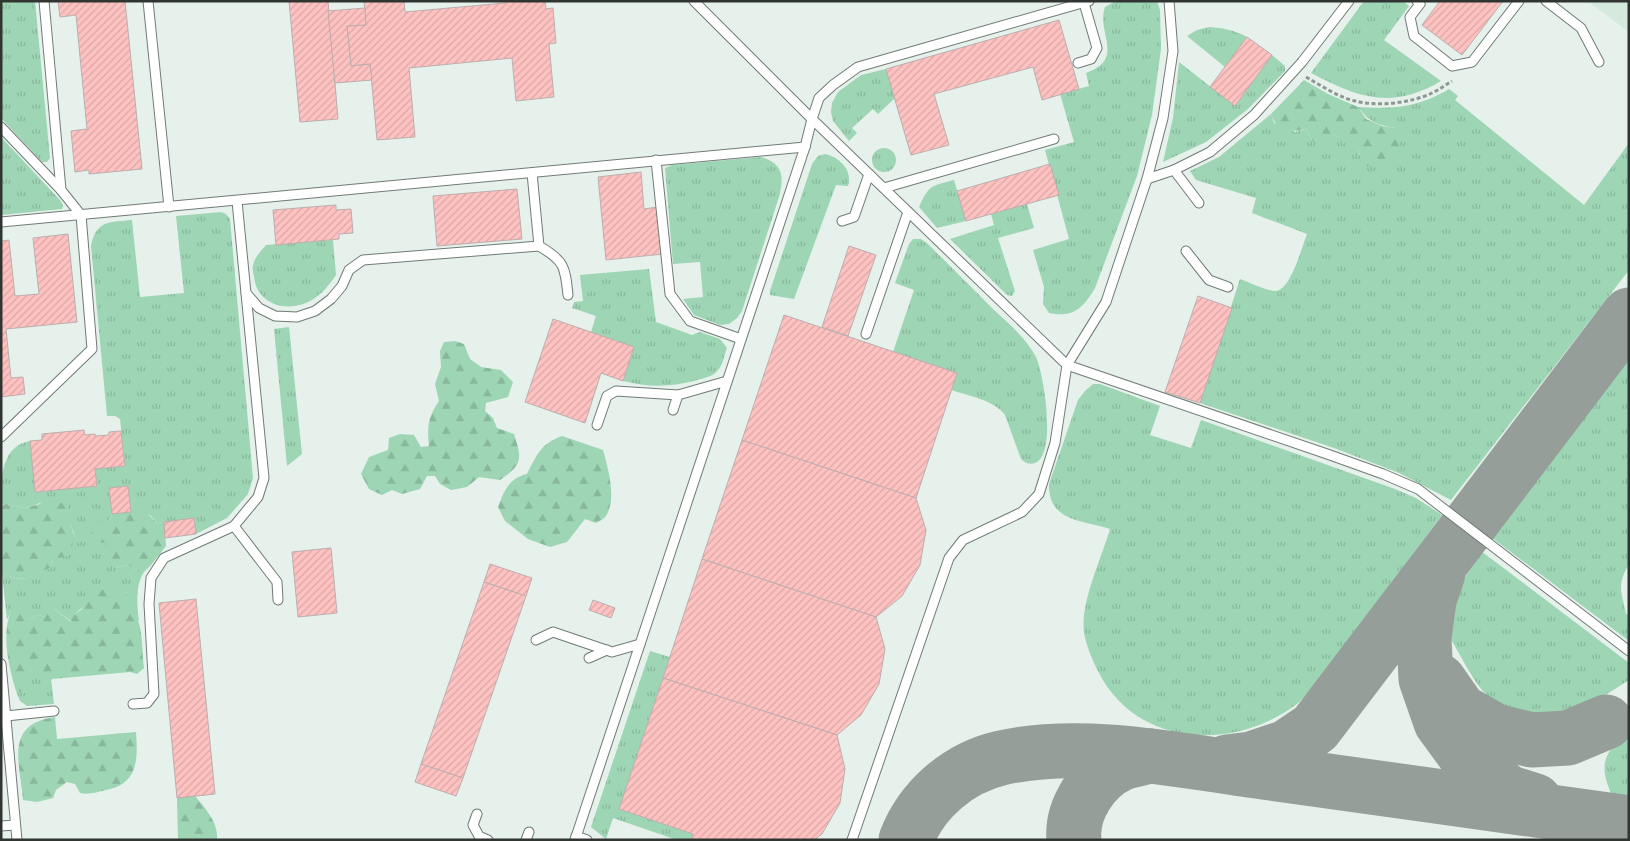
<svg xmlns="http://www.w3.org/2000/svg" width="1630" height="841" font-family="Roboto,sans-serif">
<defs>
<pattern id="grass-tufts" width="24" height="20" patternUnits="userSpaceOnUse" patternTransform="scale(1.25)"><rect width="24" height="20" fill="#9dd5b5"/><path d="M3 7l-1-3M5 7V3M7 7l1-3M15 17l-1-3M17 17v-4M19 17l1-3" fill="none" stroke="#88b79c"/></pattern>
<pattern id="forest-firs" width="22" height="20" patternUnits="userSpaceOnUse" patternTransform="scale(1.25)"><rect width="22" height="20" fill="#9dd5b5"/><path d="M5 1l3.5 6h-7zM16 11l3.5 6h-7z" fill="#88b79c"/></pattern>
<pattern id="building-hatch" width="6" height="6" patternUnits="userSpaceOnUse" patternTransform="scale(1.25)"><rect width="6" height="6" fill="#fec2c1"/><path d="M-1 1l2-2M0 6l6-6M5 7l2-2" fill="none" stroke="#daa7a6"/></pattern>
</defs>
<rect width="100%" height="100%" fill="#e5f1ea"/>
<polygon fill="#d5e9dd" points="1588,1 1629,1 1629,32"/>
<g fill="url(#grass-tufts)">
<polygon points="1,1 35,1 50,158 47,162 42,162 1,118"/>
<path d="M 1116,1 L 1157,1 L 1160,10 L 1161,49 L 1152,115 L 1137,176 L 1095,288 C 1083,308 1074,318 1049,313 L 1043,304 L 1044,287 L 1033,250 L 1069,239 L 1045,150 L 1074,142 L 1060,94 L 1089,86 L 1086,73 C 1126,59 1096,33 1105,7 Z"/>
<path d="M 1364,1 L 1403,1 L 1409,6 L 1384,40 L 1441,81 C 1392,110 1358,98 1311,73 Z"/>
<path d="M 1209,27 C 1223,28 1234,30 1247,37 L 1225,67 L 1187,36 L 1197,30 Z"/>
<polygon points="1272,55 1285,66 1285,71 1248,109 1206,142 1163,162 1173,118 1179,62 1235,106"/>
<polygon points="886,69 895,98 878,114 873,109 852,128 857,133 849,141 833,121 831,112 832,103 838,92 861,75"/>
<path d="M 1449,89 L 1458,96 L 1455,100 L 1584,205 L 1629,143 L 1629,270 L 1451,500 L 1399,473 L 1334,448 L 1200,403 L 1240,279 C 1251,283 1264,290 1275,291 C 1290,292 1302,247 1307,234 L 1252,213 L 1256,198 L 1196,180 L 1190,171 L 1219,157 L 1271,114 L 1274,123 L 1295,132 L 1306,129 L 1313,142 L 1335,135 L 1348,145 L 1358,148 L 1360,156 L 1396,128 C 1377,125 1369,122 1358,107 C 1393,109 1417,108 1449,89 Z"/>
<polygon points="1,137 60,200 63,205 62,209 1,215"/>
<circle cx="884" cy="160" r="12"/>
<path d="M 825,154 C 840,157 853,171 848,186 L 836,185 L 794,299 L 770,295 L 770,291 L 812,164 L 818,156 Z"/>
<path d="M 761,157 C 784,164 784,177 779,197 L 742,311 L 737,318 L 729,324 L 720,325 L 694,315 L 683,299 L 703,297 L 700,262 L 673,264 L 665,168 L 672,165 Z"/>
<path d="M 954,180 L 966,221 L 937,228 L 919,207 C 929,185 931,186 954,180 Z"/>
<polygon points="1027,204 1034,228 998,238 1015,291 1012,296 1007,295 950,239 994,225 991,214"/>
<path d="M 221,212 L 226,214 L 230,219 L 253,478 L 248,494 L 227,518 L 196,534 L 194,518 L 158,524 L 150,515 L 131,512 L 128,486 L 109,488 L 112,514 L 110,519 L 105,522 L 105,543 L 108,548 L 103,554 L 116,568 L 127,565 L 144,572 C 135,586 137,605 139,621 C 134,611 128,602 126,591 L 100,591 C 92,599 82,609 73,615 L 72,622 L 54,609 L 44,617 L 39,615 L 30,619 L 11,611 L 7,620 L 2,573 C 30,586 26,574 51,568 L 53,559 L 74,533 L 70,524 L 40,503 L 25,508 L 6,504 L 1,505 C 1,481 0,446 30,441 L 36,492 L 97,486 L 95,469 L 125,466 L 120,419 L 115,416 L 107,416 L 91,246 C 96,220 110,222 132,220 L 140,297 L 184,293 L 176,216 Z"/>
<path d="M 913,239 L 921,239 L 928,244 C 949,265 971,287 993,309 C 1008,323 1026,338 1036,357 C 1044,374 1057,455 1035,463 C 1030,465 1025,463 1021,459 L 1005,415 C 994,400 969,396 951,390 L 957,373 L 893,352 L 914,290 L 895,283 L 909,244 Z"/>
<path d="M 333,240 L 336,275 C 329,285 323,293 312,300 C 289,314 256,305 254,276 C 253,272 252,268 253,265 C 255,257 261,251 266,245 Z"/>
<path d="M 649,269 L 656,322 L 692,335 L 700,332 L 720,339 L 727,348 C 724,355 723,365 718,370 C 714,376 707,377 701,379 C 673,387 651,388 623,381 L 634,347 L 591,332 L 596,316 L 572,308 L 574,302 L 583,301 L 580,275 Z"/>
<polygon points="289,327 302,454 287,466 274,329"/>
<path d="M 1629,356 L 1629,564 C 1616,586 1622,592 1626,614 L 1629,615 L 1629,641 L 1491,537 Z"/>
<path d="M 1093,384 L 1100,384 L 1160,406 L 1150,435 L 1191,448 L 1201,420 L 1395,489 L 1416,498 L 1442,515 L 1313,687 C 1308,692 1303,699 1298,703 C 1235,752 1136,748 1098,671 C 1092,659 1086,645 1084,632 C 1080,603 1102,557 1110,529 C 1083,520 1048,522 1049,484 L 1078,400 L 1085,391 Z"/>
<path d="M 1481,551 L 1629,663 L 1629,680 C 1616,688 1603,697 1589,704 C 1556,721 1508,720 1482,690 C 1471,677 1460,654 1450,638 C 1448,607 1464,576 1481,551 Z"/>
<polygon points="650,651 670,657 619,809 693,834 691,840 677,840 613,818 606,839 591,827"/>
<polygon points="36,667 51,679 54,704 27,706 20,701 16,691 25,693 30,672"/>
<path d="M 1629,735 L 1629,797 L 1612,795 C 1599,768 1602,750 1629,735 Z"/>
</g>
<g fill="url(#forest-firs)">
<path d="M 1304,80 L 1328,94 L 1358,107 L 1366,119 L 1382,126 L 1396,128 L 1401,137 L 1397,155 L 1387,160 L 1383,167 L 1367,166 L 1360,156 L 1358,148 L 1348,146 L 1335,135 L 1332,143 L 1325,148 L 1313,142 L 1306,129 C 1289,133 1277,132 1271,114 Z"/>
<path d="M 455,341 L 464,344 L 470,359 L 481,367 L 501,370 L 513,382 L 508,397 L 486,403 L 485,411 L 493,418 L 497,428 L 514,434 C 522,459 523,464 500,480 L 479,477 L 467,487 L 451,490 L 440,484 L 435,476 L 427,476 L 420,489 L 402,494 L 392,490 L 382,495 L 369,489 L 361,474 L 369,457 L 388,450 L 389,438 L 400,434 L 414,435 L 421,447 L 429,446 C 427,427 428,417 439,401 L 435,384 L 441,367 L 440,351 L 444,342 Z"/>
<path d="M 562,436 L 603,450 C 608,469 617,498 606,516 C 604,519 599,521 596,523 L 585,519 L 567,542 L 550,547 L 528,539 L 505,521 L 498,507 C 504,491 509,478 527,474 C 537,455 540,444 562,436 Z"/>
<path d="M 54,500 L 67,505 L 72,517 L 70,524 C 76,536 74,544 68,556 L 53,559 L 51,568 C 27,574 30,586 2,573 L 1,505 L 6,504 L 25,508 Z"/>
<polygon points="136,508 143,509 158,524 164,522 166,546 152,564 144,572 127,565 116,568 105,563 103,554 107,548 105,543 96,542 91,536 93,526 99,521 105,522 110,519 112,514 131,512"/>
<path d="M 113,589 L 126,591 C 128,602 135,609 138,620 C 143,634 142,653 144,668 L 137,674 L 130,672 L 52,679 L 49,683 L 43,680 L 41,671 L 36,668 L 30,672 L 30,687 L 25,693 L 16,691 C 9,667 1,635 11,611 L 21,611 L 30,619 L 39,615 L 44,617 L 49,611 L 54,609 L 71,622 L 73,615 L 81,610 L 85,604 L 100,590 Z"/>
<path d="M 55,717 L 57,739 L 136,732 C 138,760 138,784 106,790 C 97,792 89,795 80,793 L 75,784 L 67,782 L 56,790 L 53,798 L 37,802 L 23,800 C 20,763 4,724 55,717 Z"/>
<path d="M 195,796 C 205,808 219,823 217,840 L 178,840 L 177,798 Z"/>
</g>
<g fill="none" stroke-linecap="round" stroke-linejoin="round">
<g stroke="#969e99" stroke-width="55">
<polyline points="1438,573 1429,600 1424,638 1426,679 1441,722 1468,759 1507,792 1535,801"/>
<polyline points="1439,681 1460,711 1495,731 1532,740 1568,738 1606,722"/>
<polyline points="1227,762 1251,759 1287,747 1315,728 1629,315"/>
<path d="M 906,840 C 922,799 958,768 1001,758 C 1084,739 1187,762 1271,773 C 1390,790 1510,806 1629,823"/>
<path d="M 1074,840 C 1071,810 1093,776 1120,764 C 1129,760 1141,759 1150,756"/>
</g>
</g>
<g fill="url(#building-hatch)" stroke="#bcaeae">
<polygon points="58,1 125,1 142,169 89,174 89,170 75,172 71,131 87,129 76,15 60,17"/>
<polygon points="289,1 328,1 338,119 300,122"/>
<polygon points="364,1 404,1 405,12 505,3 505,1 545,1 546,9 553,8 556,43 549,44 554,97 516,101 512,58 409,68 415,137 377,140 370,64 351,66 347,26 366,25"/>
<polygon points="1440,1 1503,1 1462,55 1422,25"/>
<polygon points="365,8 366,25 347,26 351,66 370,64 372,80 335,83 328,11"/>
<polygon points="1059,20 1079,89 1042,100 1033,67 934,94 949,145 911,155 886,69"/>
<polygon points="1247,37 1272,55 1235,106 1210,87"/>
<polygon points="1050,164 1059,195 966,221 957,191"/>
<polygon points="641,172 644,209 658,207 663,254 606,260 598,177"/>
<polygon points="517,189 522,239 437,246 433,196"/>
<polygon points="336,205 336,210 351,209 353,233 339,234 339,239 276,245 273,210"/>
<polygon points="68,234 77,322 6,329 11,378 23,377 25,394 1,397 1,241 9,240 15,296 39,294 33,238"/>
<polygon points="849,246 876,255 848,336 822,327"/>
<polygon points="1198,296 1232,308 1200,403 1165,392"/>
<polygon points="784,315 957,373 916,498 742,440"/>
<polygon points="553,319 634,347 623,381 601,373 585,423 525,402"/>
<polygon points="84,430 85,435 95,434 95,436 109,435 109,432 121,431 125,466 95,469 97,486 35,492 30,441 42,440 42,434"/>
<polygon points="742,440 916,498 926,530 920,565 902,596 876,617 702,559"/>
<polygon points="128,486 131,512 112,514 109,488"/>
<polygon points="194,518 196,534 165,538 164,522"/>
<polygon points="331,548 337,613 298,617 292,552"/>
<polygon points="702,559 876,617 885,649 879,684 861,715 837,735 663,678"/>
<polygon points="490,564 532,578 526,596 484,582"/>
<polygon points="484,582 526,596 463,778 421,764"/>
<polygon points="196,599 215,794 177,798 159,603"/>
<polygon points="593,600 615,608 611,618 589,610"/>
<polygon points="663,678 837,735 845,769 840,803 822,834 814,840 691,840 693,834 619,809"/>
<polygon points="421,764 463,778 456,796 415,782"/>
</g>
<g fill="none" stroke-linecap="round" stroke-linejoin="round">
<g stroke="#707b75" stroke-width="11">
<g id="lane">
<polyline points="148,1 169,207"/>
<polyline points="1169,1 1173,51 1163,118 1147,179 1106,302 1067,365 1330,455 1383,474 1418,489 1629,651"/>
<polyline points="1417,1 1420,4 1410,17 1414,36 1452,66 1472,62 1519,1"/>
<polyline points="1546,1 1581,28 1599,62"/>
<polyline points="1078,63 1091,59 1097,48 1084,3"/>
<polyline points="1,127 61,190"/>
<polyline points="656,160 670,294 690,321 741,339"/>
<polyline points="1174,170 1199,203"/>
<path d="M 532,173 L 539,246 C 565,261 565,267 568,295"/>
<polyline points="1147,179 1174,170 1210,152 1254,115 1302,62 1349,1"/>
<polyline points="884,188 1054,139"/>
<polyline points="842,221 854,217 869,174"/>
<polyline points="1,222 805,147"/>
<polyline points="1186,251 1209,280 1228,287"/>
<polyline points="246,293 259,308 275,316 297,317 315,311 331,299 342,286 349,270 363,260 539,246"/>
<polyline points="866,334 908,212"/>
<polyline points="673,410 678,395 727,381"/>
<polyline points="597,425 607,396 616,391 678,395"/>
<polyline points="1,437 92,349 81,215 61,190 44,1"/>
<polyline points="234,526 277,582 278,600"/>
<polyline points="536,640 553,632 612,652 640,644"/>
<polyline points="589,658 607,650"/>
<polyline points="1,664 17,840"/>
<polyline points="133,704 147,703 154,694 149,604 151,578 164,558 234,526 258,497 264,478 237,201"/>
<polyline points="6,716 54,711"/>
<polyline points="477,814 473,825 479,836 488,840"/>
<polyline points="1,826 15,825"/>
<polyline points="576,836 587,840"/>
<polyline points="526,840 529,832"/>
<polyline points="575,840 805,147 812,119 694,1"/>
<polyline points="852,840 949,558 963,540 1022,512 1039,494 1055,443 1067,365 812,119 819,98 833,85 858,67 1089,1"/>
</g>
</g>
<path stroke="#8f9792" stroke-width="3" stroke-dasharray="4 2.5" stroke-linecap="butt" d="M 1306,77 C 1322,86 1338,97 1355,101 C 1378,107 1411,103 1432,93 C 1439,90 1445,85 1452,81"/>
<use href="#lane" stroke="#fff" stroke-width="9"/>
</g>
<rect width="1630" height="841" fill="none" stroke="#313532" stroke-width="5"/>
</svg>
